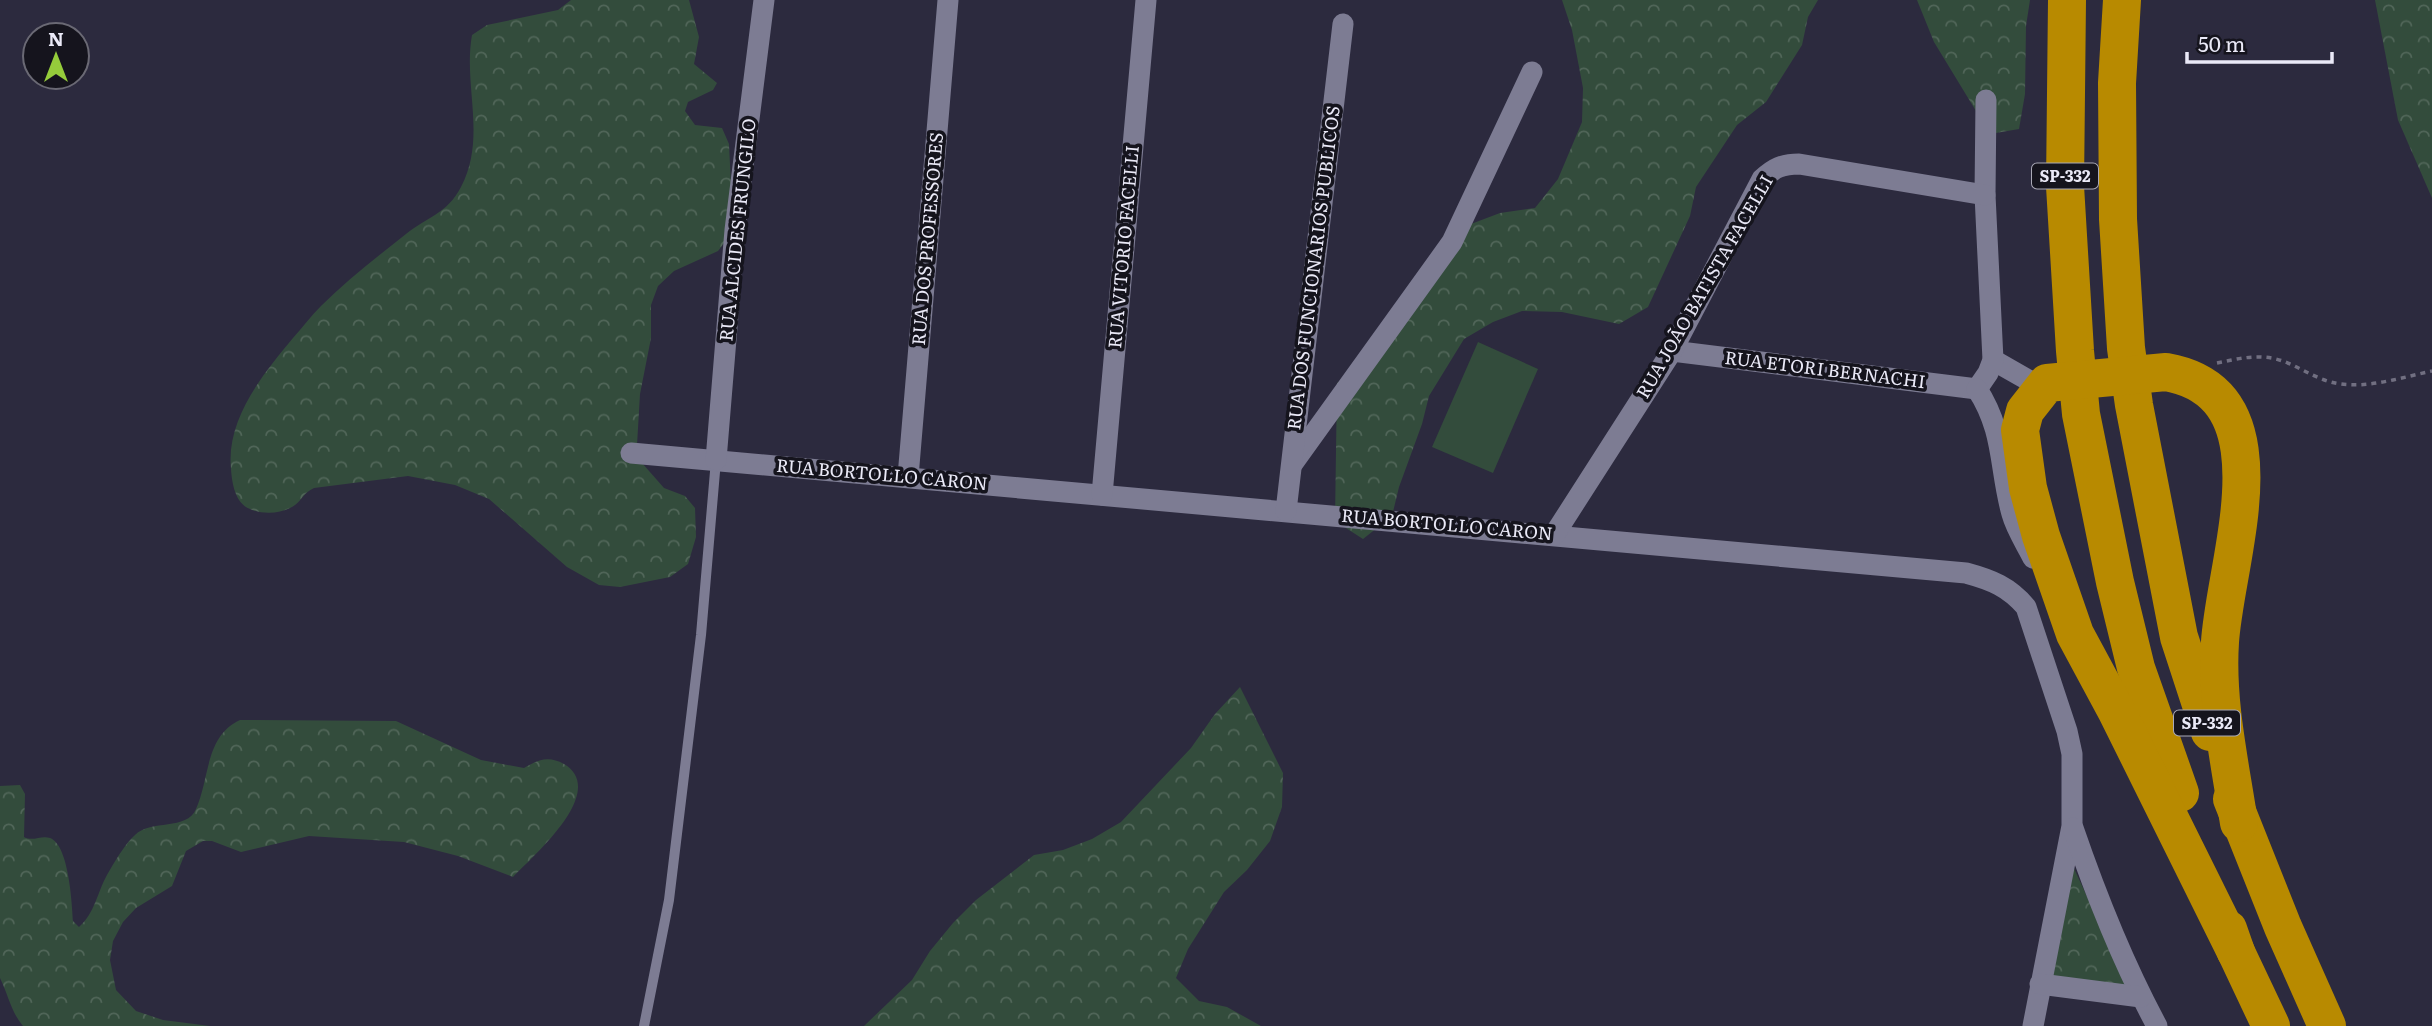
<svg xmlns="http://www.w3.org/2000/svg" width="2432" height="1026" font-family="Literata,serif">
<defs>
<pattern id="forest-crowns" width="20" height="18" patternUnits="userSpaceOnUse" patternTransform="scale(1.75)"><rect width="20" height="18" fill="#334c3c"/><path d="M2 6a3 3 0 1 1 6 0M12 15a3 3 0 1 1 6 0" fill="none" stroke="#516659"/></pattern>
</defs>
<rect width="100%" height="100%" fill="#2c2a3e"/>
<polygon fill="#334c3c" points="1478,342 1538,369 1493,473 1432,447"/>
<g fill="url(#forest-crowns)">
<path d="M 571,0 L 689,0 L 699,37 L 694,64 L 717,83 L 713,90 L 688,102 L 685,111 L 695,125 L 722,128 L 729,144 L 732,206 L 728,238 L 718,251 L 674,271 L 658,286 L 651,305 L 651,338 L 640,394 L 637,445 L 642,463 L 664,488 L 685,496 L 695,508 L 696,537 L 688,564 L 670,577 L 620,587 L 599,585 L 567,567 L 489,499 L 455,485 L 408,476 L 314,488 C 303,493 303,499 295,505 C 283,514 263,515 250,509 C 235,503 232,483 231,469 C 226,419 263,374 293,338 C 302,328 311,316 321,306 C 347,280 377,257 406,234 C 427,217 447,214 461,187 C 487,137 463,86 472,35 L 487,25 L 558,10 Z"/>
<polygon points="1562,0 1818,0 1808,17 1802,45 1766,102 1737,125 1696,187 1690,216 1648,307 1619,324 1562,312 1522,311 1493,322 1464,339 1429,396 1422,424 1399,487 1392,516 1363,539 1335,521 1337,383 1366,361 1471,224 1500,213 1535,208 1558,179 1582,122 1583,88 1572,30"/>
<polygon points="1917,0 2030,0 2026,26 2025,94 2019,129 1990,134 1934,42"/>
<polygon points="2375,0 2432,0 2432,198 2398,120"/>
<polygon points="1240,687 1283,773 1282,807 1270,841 1247,870 1224,892 1188,949 1176,978 1199,1001 1227,1007 1261,1026 864,1026 912,980 930,951 953,923 976,900 1034,855 1063,850 1092,839 1121,822 1191,748 1215,714"/>
<path d="M 240,720 L 396,721 L 481,760 L 524,768 C 538,760 548,755 564,764 C 609,791 533,856 513,877 L 458,856 L 404,842 L 309,836 L 241,852 L 212,841 L 203,841 L 186,851 L 172,886 L 136,908 L 123,922 L 113,941 L 110,960 L 116,990 L 136,1011 L 163,1020 L 210,1026 L 23,1026 C 11,1012 8,994 0,978 L 0,786 L 20,785 L 25,794 L 24,837 C 33,842 41,835 50,838 C 69,845 72,904 73,921 L 79,927 C 95,913 97,893 107,875 C 114,863 124,845 135,835 C 151,819 187,831 196,809 C 210,778 205,736 240,720 Z"/>
<polygon points="2071,862 2130,989 2048,978"/>
</g>
<g fill="none" stroke-linecap="round" stroke-linejoin="round">
<path stroke="#716f81" stroke-width="3.5" stroke-dasharray="5 5" stroke-linecap="butt" d="M 2217,363 C 2237,359 2256,354 2276,359 C 2299,365 2316,381 2341,384 C 2371,388 2403,377 2432,371"/>
<polyline stroke="#7d7c93" stroke-width="10" points="644,1026 669,900 701,635 716,460"/>
<g stroke="#7d7c93" stroke-width="21">
<polyline points="1672,351 1977,389"/>
<polyline points="1993,360 2030,381 2047,383"/>
<polyline points="1977,389 1988,373 1993,360 1985,195 1986,100"/>
<path d="M 1977,389 C 2005,432 1999,468 2012,514 C 2016,529 2026,544 2033,558"/>
<path d="M 631,453 L 1966,573 C 1992,580 2009,587 2026,607 L 2067,731 L 2072,754 L 2072,826 L 2033,1026"/>
<polyline points="716,460 735,230 764,0"/>
<polyline points="1293,463 1452,242 1532,72"/>
<polyline points="908,477 948,0"/>
<polyline points="1102,495 1146,0"/>
<polyline points="1286,511 1343,24"/>
<path d="M 1554,535 L 1672,351 L 1762,179 C 1774,168 1782,164 1799,164 L 1985,195"/>
<path d="M 2073,828 C 2096,895 2123,963 2157,1026"/>
<polyline points="2040,984 2141,997"/>
</g>
<g stroke="#b88a00" stroke-width="38">
<polyline points="2067,0 2065,186 2075,351 2081,414 2115,582 2136,668 2180,793"/>
<polyline points="2122,0 2117,83 2118,219 2126,348 2134,405 2179,637 2210,732"/>
<polyline points="2232,799 2283,927 2327,1026"/>
<polyline points="2228,929 2236,952 2271,1026"/>
<path d="M 2236,952 L 2117,712 L 2075,634 L 2041,536 L 2028,488 L 2020,430 L 2025,411 L 2047,383 L 2166,372 C 2290,394 2225,559 2220,642 C 2216,702 2230,763 2239,823"/>
</g>
</g>
<g text-anchor="middle" stroke-width="7" stroke-linejoin="round" paint-order="stroke">
<g fill="#15141d" stroke="#aaa9b6" stroke-width="2">
<rect x="2032" y="163.5" width="66" height="25" rx="5"/>
<rect x="2174" y="710.5" width="66" height="25" rx="5"/>
</g>
<g font-size="16" font-weight="bold" fill="#eae9f7">
<text x="2065" y="182">SP-332</text>
<text x="2207" y="729">SP-332</text>
</g>
<g font-size="18" fill="#eae9f7" stroke="#15141d">
<text transform="translate(738 230) rotate(-84)" y="6">RUA ALCIDES FRUNGILO</text>
<text transform="translate(928 239) rotate(-85)" y="6">RUA DOS PROFESSORES</text>
<text transform="translate(1124 247) rotate(-85)" y="6">RUA VITORIO FACELLI</text>
<text transform="translate(1314 268) rotate(-83)" y="6">RUA DOS FUNCIONARIOS PUBLICOS</text>
<text transform="translate(1705 287) rotate(-60)" y="6">RUA JOÃO BATISTA FACELLI</text>
<text transform="translate(1825 370) rotate(7)" y="6">RUA ETORI BERNACHI</text>
<text transform="translate(882 475) rotate(5)" y="6">RUA BORTOLLO CARON</text>
<text transform="translate(1447 525) rotate(5)" y="6">RUA BORTOLLO CARON</text>
</g>
</g>
<g transform="translate(56 56)"><circle r="33" fill="#15141d" stroke="#6a6974" stroke-width="2"/>
<path d="M0-5L12 26L0 18L-12 26Z" fill="#95cc3b"/>
<text y="-10" font-size="19" font-weight="bold" text-anchor="middle" fill="#eae9f7">N</text>
</g>
<path d="M2187 52v10h145v-10" fill="none" stroke="#eae9f7" stroke-width="3.5"/>
<text x="2198" y="52" font-size="21" fill="#eae9f7" stroke="#15141d" stroke-width="5" paint-order="stroke">50 m</text>
</svg>
